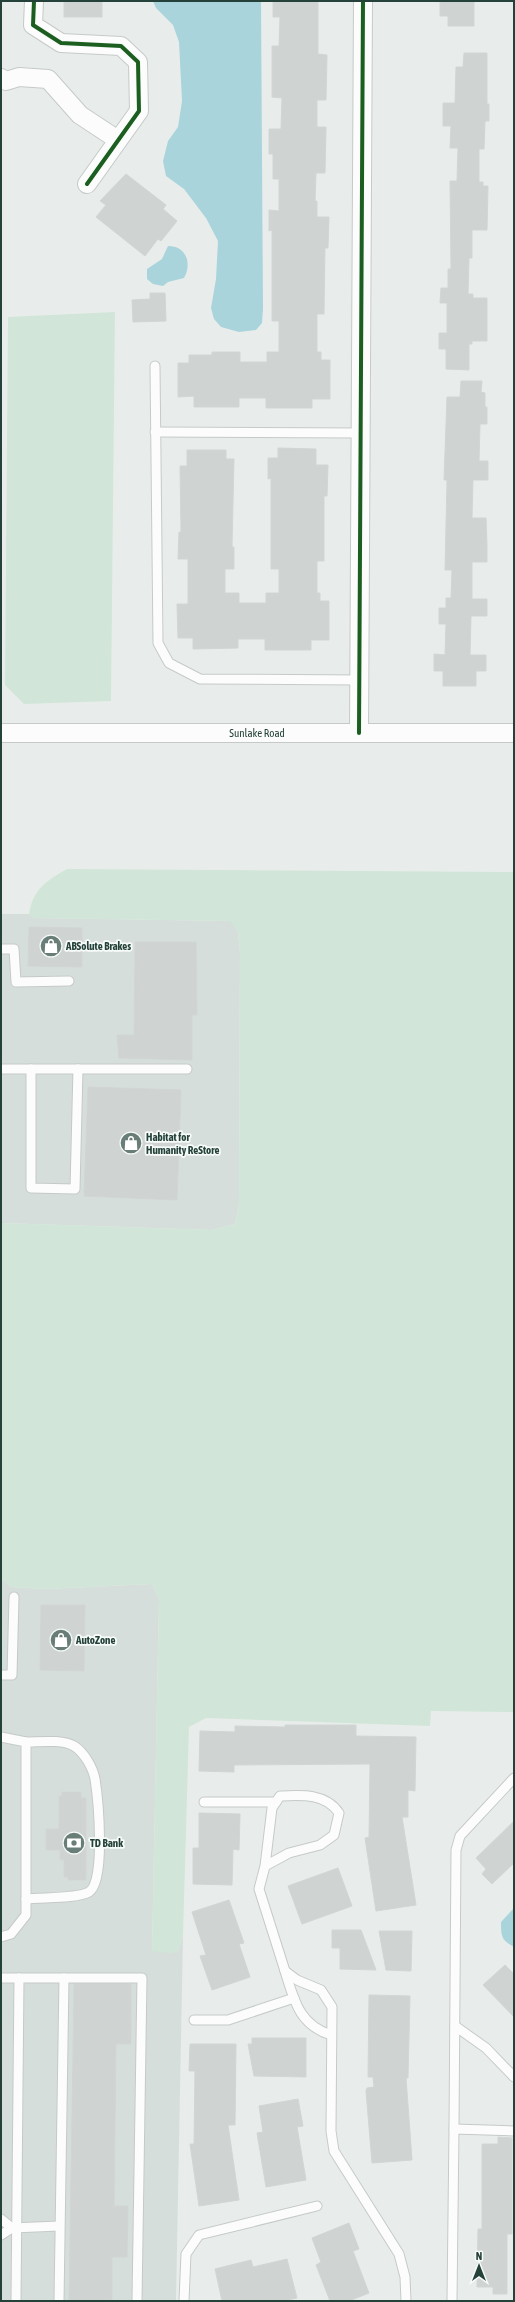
<svg xmlns="http://www.w3.org/2000/svg" width="515" height="2302" font-family="'Asap Condensed',sans-serif">
<rect width="100%" height="100%" fill="#e8edeb"/>
<g fill="#d6dedb">
<polygon points="1,914 29,914 34,918 231,921 238,931 240,953 239,1204 235,1224 212,1230 1,1223"/>
<polygon points="1,1578 11,1587 46,1589 152,1584 159,1599 152,1951 178,1951 183,1936 176,2301 1,2301"/>
</g>
<g fill="#d1e6d8">
<polygon points="115,312 111,701 24,704 5,685 8,317"/>
<path d="M 67,869 L 514,872 L 514,1712 L 431,1711 L 430,1726 L 206,1718 L 189,1727 L 183,1936 L 178,1951 L 172,1953 L 152,1951 L 159,1599 L 152,1584 L 46,1589 L 11,1587 L 1,1578 L 1,1223 L 212,1230 L 235,1224 L 239,1204 L 240,953 L 238,931 L 230,921 L 34,918 L 29,914 C 33,889 46,881 67,869 Z"/>
</g>
<g fill="#a9d4db">
<polygon points="153,1 261,1 263,309 262,323 256,330 239,332 221,327 214,319 211,308 216,279 218,241 206,218 184,189 166,176 163,161 168,141 178,127 182,101 179,42 173,25 156,8"/>
<path d="M 168,246 C 187,246 192,264 184,278 L 168,282 L 163,286 L 153,284 L 147,279 L 147,269 L 162,259 Z"/>
<path d="M 514,1908 L 514,1947 C 501,1940 501,1936 501,1922 Z"/>
</g>
<g fill="#cfd4d2" stroke="#d1d6d4">
<rect x="64" y="1" width="38" height="16"/>
<polygon points="273,1 318,1 318,54 327,55 326,100 317,100 317,127 326,127 325,173 316,173 315,201 317,201 317,217 329,217 328,248 325,248 324,314 317,314 317,352 321,352 321,360 330,360 330,399 312,399 312,408 266,408 266,398 239,398 239,407 194,407 194,396 178,397 178,363 189,363 189,355 212,355 212,352 240,352 240,362 267,362 267,352 279,352 279,321 272,321 272,230 269,231 269,210 279,211 279,179 273,179 273,154 269,154 269,129 281,129 282,98 272,97 272,46 279,46 280,17 273,17"/>
<polygon points="448,1 474,1 474,26 448,26 448,16 440,16 440,2"/>
<polygon points="464,53 487,53 487,104 489,104 489,121 485,121 484,149 479,149 479,182 483,182 483,186 488,186 487,230 472,230 472,258 469,258 468,294 473,294 473,298 487,298 487,341 472,341 472,344 469,344 469,370 446,369 446,349 439,349 439,333 447,333 447,303 440,303 441,288 448,288 448,269 451,269 450,181 457,181 458,148 450,148 451,126 443,126 443,103 455,103 456,67 463,67"/>
<polygon points="126,174 166,205 163,209 177,221 161,241 158,239 145,256 96,217 106,205 100,201"/>
<polygon points="150,293 165,293 166,321 133,322 132,300 150,299"/>
<polygon points="461,381 482,381 481,392 485,393 485,407 487,407 487,424 480,424 479,461 488,461 488,480 473,480 472,518 486,518 487,546 487,562 472,562 472,599 487,599 487,616 471,616 470,655 486,655 486,671 476,671 476,686 443,686 443,671 434,671 434,654 445,655 446,624 439,624 439,608 446,608 446,598 451,598 452,570 445,570 447,480 444,480 447,397 460,397"/>
<polygon points="278,448 316,449 316,465 328,465 327,496 324,496 324,561 317,561 317,593 320,593 320,601 329,601 329,640 311,640 311,650 265,650 265,639 238,639 238,648 193,649 193,638 178,638 177,604 188,604 188,559 178,559 179,532 181,532 180,466 187,466 187,450 226,450 226,459 234,459 232,547 234,547 234,569 225,569 225,593 239,593 239,603 266,603 266,593 279,593 279,569 271,569 271,478 268,479 268,458 278,458"/>
<polygon points="29,927 82,928 82,967 28,966"/>
<polygon points="135,942 196,942 197,1015 192,1015 192,1060 119,1058 117,1035 134,1035"/>
<polygon points="88,1087 181,1090 177,1200 84,1196"/>
<polygon points="41,1605 85,1605 84,1671 40,1670"/>
<polygon points="285,1725 356,1725 356,1736 416,1737 415,1791 408,1790 408,1817 402,1817 416,1905 376,1911 365,1838 369,1837 370,1764 234,1765 234,1772 199,1771 200,1731 235,1732 235,1726 285,1727"/>
<polygon points="62,1792 81,1792 81,1798 86,1798 86,1880 68,1880 68,1877 64,1877 64,1860 60,1860 60,1850 46,1850 46,1829 59,1829 59,1796 62,1796"/>
<polygon points="199,1813 240,1814 239,1850 233,1849 232,1885 193,1884 193,1848 199,1848"/>
<polygon points="514,1821 514,1863 492,1884 482,1874 486,1869 476,1858"/>
<polygon points="338,1868 352,1906 302,1924 288,1886"/>
<polygon points="229,1900 244,1943 239,1944 250,1977 212,1990 200,1956 206,1955 192,1912"/>
<polygon points="332,1930 361,1930 376,1970 340,1969 340,1948 332,1948"/>
<polygon points="379,1931 412,1931 411,1971 386,1970"/>
<polygon points="505,1965 514,1974 514,2017 483,1985"/>
<polygon points="74,1984 131,1984 131,2044 116,2044 114,2206 128,2206 127,2257 112,2257 112,2301 69,2301"/>
<polygon points="369,1995 410,1996 408,2078 406,2078 412,2160 372,2163 366,2091 367,2088 374,2087 373,2077 368,2077"/>
<polygon points="252,2038 306,2038 306,2077 254,2076 248,2044 252,2044"/>
<polygon points="190,2044 236,2044 235,2125 228,2125 239,2200 199,2206 190,2144 194,2144 195,2071 189,2071"/>
<polygon points="298,2099 303,2126 297,2127 306,2180 266,2187 257,2133 263,2132 259,2106"/>
<polygon points="498,2137 512,2138 512,2234 507,2234 507,2294 493,2294 493,2287 477,2287 478,2229 482,2229 482,2144 498,2144"/>
<polygon points="349,2223 359,2249 353,2251 369,2293 349,2301 330,2301 316,2265 321,2262 312,2238"/>
<polygon points="287,2259 297,2298 283,2301 222,2301 215,2269 251,2260 253,2267"/>
</g>
<g fill="none" stroke-linecap="round" stroke-linejoin="round">
<g stroke="#c5cac8" stroke-width="11">
<g id="lane">
<polyline points="155,366 158,643 169,663 200,679 360,680"/>
<polyline points="155,432 361,433"/>
<polyline points="1,949 14,949 16,982 69,981"/>
<polyline points="1,1069 187,1069"/>
<polyline points="31,1069 31,1188 75,1189 78,1069"/>
<polyline points="1,1675 12,1675 14,1597"/>
<polyline points="1,1737 26,1742 26,1915 11,1934 1,1937"/>
<path d="M 26,1742 C 39,1742 62,1739 74,1746 C 84,1752 93,1768 95,1779 C 98,1798 106,1882 89,1892 C 76,1899 42,1897 26,1899"/>
<polyline points="204,1802 276,1802"/>
<path d="M 265,1866 L 272,1808 L 280,1796 C 301,1795 326,1793 339,1813 L 334,1835 L 320,1845 L 289,1853 L 265,1866 L 259,1889 L 285,1971 L 297,1980 L 321,1990 L 332,2007 L 331,2131 L 334,2151 L 399,2254 L 405,2277 L 406,2301"/>
<path d="M 285,1971 C 294,2000 299,2025 331,2035"/>
<polyline points="1,1978 64,1978 59,2301"/>
<polyline points="64,1978 142,1978 137,2301"/>
<polyline points="194,2020 228,2020 294,1998"/>
<polyline points="455,2026 486,2048 514,2077"/>
<polyline points="454,2129 456,1850 460,1836 514,1778"/>
<polyline points="1,2219 12,2228"/>
<polyline points="1,2235 12,2228 59,2226"/>
<polyline points="16,2301 19,1978"/>
<polyline points="184,2301 186,2254 199,2235 317,2206"/>
<polyline points="452,2301 454,2129 514,2131"/>
</g>
</g>
<g stroke="#c5cac8" stroke-width="20">
<g id="street">
<polyline points="34,1 33,25 61,43 121,46 138,62 139,111 87,184"/>
<polyline points="1,78 6,81 19,77 48,79 80,115 118,140"/>
<path id="s1" d="M 1,733 L 514,733"/>
<polyline points="359,733 363,1"/>
</g>
</g>
<use href="#lane" stroke="#fcfcfc" stroke-width="9"/>
<use href="#street" stroke="#fcfcfc" stroke-width="18"/>
<g stroke="#f7fbf9" stroke-width="6">
<g id="cycleway">
<polyline points="34,1 33,25 61,43 121,46 138,62 139,111 87,184"/>
<polyline points="359,733 363,1"/>
</g>
</g>
<use href="#cycleway" stroke="#1b5e20" stroke-width="4"/>
</g>
<defs>
<g id="shop-disc" transform="scale(1.15)"><circle r="9.5" fill="#697e78" stroke="#f7fbf9"/><path d="M-5-2.5h2.3a2.7 3.5 0 0 1 5.4 0H5L5.5 6h-11ZM-1.5-2.5h3a1.5 2.3 0 0 0-3 0Z" fill="#fff"/></g>
<g id="bank-disc" transform="scale(1.15)"><circle r="9.5" fill="#697e78" stroke="#f7fbf9"/><path d="M-6-4H6V4H-6ZM0-2.3a2.3 2.3 0 1 0 0 4.6a2.3 2.3 0 1 0 0-4.6Z" fill="#fff"/></g>
</defs>
<g fill-rule="evenodd">
<use href="#shop-disc" x="51" y="946"/>
<use href="#shop-disc" x="131" y="1143"/>
<use href="#shop-disc" x="61" y="1640"/>
<use href="#bank-disc" x="74" y="1843"/>
</g>
<g text-anchor="middle" stroke-width="3.5" stroke-linejoin="round" paint-order="stroke">
<g font-size="11" fill="#24423a" stroke="#f7fbf9">
<text dy="4" stroke="none"><textPath href="#s1" startOffset="256">Sunlake Road</textPath></text>
</g>
<g font-size="11" font-weight="bold" fill="#24423a" stroke="#f7fbf9" text-anchor="start">
<text x="66" y="950">ABSolute Brakes</text>
<text x="146" y="1141">Habitat for<tspan x="146" dy="13">Humanity ReStore</tspan></text>
<text x="76" y="1644">AutoZone</text>
<text x="90" y="1847">TD Bank</text>
</g>
</g>
<rect width="515" height="2302" fill="none" stroke="#24423a" stroke-width="4"/>
<g transform="translate(479 2266)" stroke="#f7fbf9" stroke-width="3" paint-order="stroke">
<path d="M0-3L7 15L0 10L-7 15Z" fill="#24423a"/>
<text y="-6" font-size="11" font-weight="bold" text-anchor="middle" fill="#24423a">N</text>
</g>
</svg>
